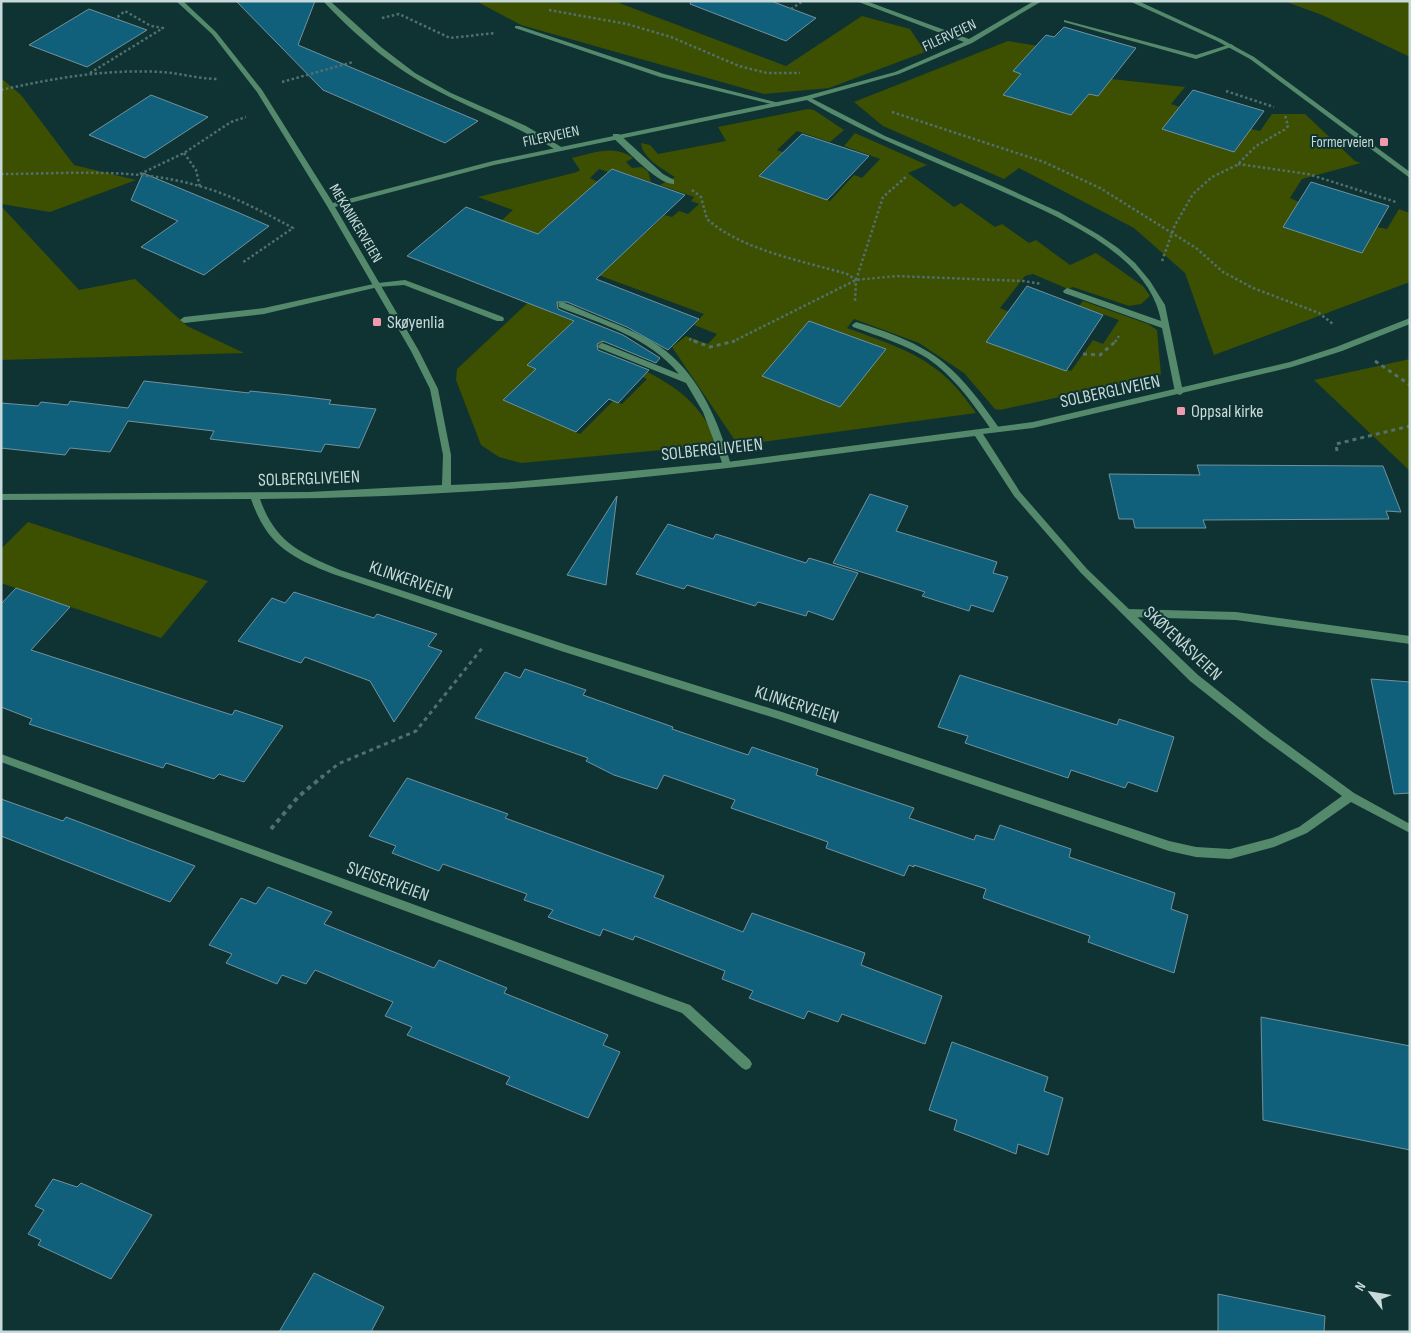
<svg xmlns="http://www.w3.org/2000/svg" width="1411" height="1333" font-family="'Sofia Sans Condensed',sans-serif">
<rect width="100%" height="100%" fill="#0f3332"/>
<g fill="#3d4f00">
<polygon points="476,1 614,1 786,66 862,16 910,29 925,52 829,88 764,94 521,25"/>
<polygon points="1284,1 1410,1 1410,57 1322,15"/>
<polygon points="1008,41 1038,46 1014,71 1021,74 1003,95 1071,115 1089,94 1098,96 1111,79 1185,87 1171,104 1180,107 1162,129 1234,151 1251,129 1260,131 1272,114 1305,114 1355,161 1361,163 1302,179 1290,198 1299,202 1283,227 1362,253 1377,227 1387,229 1399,209 1410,213 1410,282 1214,355 1185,273 1134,228 1019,168 1004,179 883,126 854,102"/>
<polygon points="1,78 21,95 74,165 136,180 50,212 1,204"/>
<path d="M 808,109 L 814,110 L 844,130 L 830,142 L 797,131 L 777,150 L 785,153 L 761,177 L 830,201 L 854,175 L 862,178 L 880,159 L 844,146 L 855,133 L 927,165 L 908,173 L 954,207 L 961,203 L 995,227 L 1002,224 L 1029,243 L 1036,240 L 1070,265 L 1096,253 L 1143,286 L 1150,296 L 1141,304 L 1129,306 L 1073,287 L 1068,289 L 1033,274 L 1025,276 L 1000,308 L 1009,312 L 988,341 L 1071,371 L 1093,340 L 1103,344 L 1119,320 L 1079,306 L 1083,301 L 1148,324 L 1157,330 L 1161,375 L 1000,410 L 995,409 L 964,373 L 919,343 L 854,319 L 847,328 C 906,350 939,358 976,413 L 747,444 L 734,439 L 672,347 L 686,336 L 708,344 L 717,334 L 694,325 L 704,314 L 593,273 L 552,313 L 610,336 L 591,355 L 528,365 L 538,370 L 505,401 L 580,434 L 613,401 L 622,404 L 647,379 L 604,360 L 609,356 C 648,371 689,388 710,428 C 713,434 716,438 716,445 L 521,463 L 499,457 L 481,445 L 456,380 L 457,369 L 582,252 L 501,221 L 513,210 L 478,197 L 577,172 L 580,170 L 572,158 C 594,153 614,144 633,158 L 626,162 L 632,168 L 642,167 L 648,171 L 651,182 L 613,169 L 608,172 L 599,169 L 590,178 L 598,182 L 621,234 L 638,240 L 665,215 L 672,217 L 679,211 L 688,214 L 699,204 L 691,201 L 694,197 L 660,185 L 675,177 C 663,169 643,159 641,143 L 650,145 L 658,154 L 726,141 L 718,127 Z"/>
<polygon points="1,206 79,290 135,279 187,326 244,353 1,360"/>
<polygon points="1410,359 1410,471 1314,380"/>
<polygon points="28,522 208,581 161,638 1,583 1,549"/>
</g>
<g fill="#10607b" stroke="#72919f">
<polygon points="236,1 315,1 298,45 478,121 445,143 323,90"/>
<polygon points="691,1 771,1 816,18 786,41 690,4"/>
<polygon points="89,9 147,30 87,67 29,45"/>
<polygon points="1064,27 1136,48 1098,96 1089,94 1071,115 1003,95 1021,74 1013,71 1046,35 1054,37"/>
<polygon points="1193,90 1264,111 1234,152 1162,129"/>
<polygon points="151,95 208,117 145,158 89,135"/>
<polygon points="802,134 869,156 827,200 759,176"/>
<polygon points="612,169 685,195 596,279 699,319 668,350 627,327 567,302 557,302 558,309 623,335 660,358 656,363 603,341 597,344 598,350 649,370 618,403 609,399 576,432 503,400 536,369 527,365 574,321 407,256 466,207 538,234"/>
<polygon points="143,173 237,212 269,226 204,275 141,247 178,221 131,200"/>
<polygon points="1311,182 1389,206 1362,253 1283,227"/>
<polygon points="1027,286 1103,315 1066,371 986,342"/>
<polygon points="809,321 886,349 840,407 762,376"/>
<polygon points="144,381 249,393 250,391 289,395 331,400 329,404 376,409 359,448 325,444 321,452 210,439 214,431 128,421 110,452 70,448 65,455 1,448 1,403 38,406 41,402 68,405 70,401 128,408"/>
<polygon points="1197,465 1383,466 1401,512 1386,511 1389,519 1203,520 1206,528 1135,528 1133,519 1119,519 1109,474 1200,475"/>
<polygon points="870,494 908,506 896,531 997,562 993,573 1008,577 993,612 971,605 969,611 922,596 925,592 833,563"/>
<polygon points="617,496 606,585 567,575"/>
<polygon points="668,524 713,539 716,534 806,563 809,558 858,573 833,620 808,611 806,616 758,602 755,606 687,585 684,589 636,574"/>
<polygon points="16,588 70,607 31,650 232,715 235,710 283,726 244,782 219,774 214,779 166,763 163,768 29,724 32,719 1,707 1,604"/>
<polygon points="294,592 374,618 377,614 437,634 428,646 442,651 394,722 370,681 305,657 301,663 238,641 272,598 285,603"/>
<polygon points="525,669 586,690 583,695 673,727 672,729 748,755 752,747 818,769 816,775 914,808 909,818 974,840 976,835 994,840 1000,825 1071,849 1069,857 1175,893 1171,909 1188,915 1174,973 1088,942 1090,936 983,898 986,889 914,865 914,867 909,865 904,876 826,848 828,842 731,808 735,800 664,775 657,789 614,775 586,761 588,758 475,718 505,672 520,678"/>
<polygon points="960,675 1117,725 1119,719 1174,737 1157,792 1128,782 1125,788 1071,770 1068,778 965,743 968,736 938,727"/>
<polygon points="1371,679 1410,682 1410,793 1394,794"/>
<polygon points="407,778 508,814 505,818 664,876 654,897 700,915 743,932 752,913 865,953 861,965 942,996 925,1044 842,1014 838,1022 808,1011 804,1019 749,998 753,991 722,979 725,971 635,936 633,940 603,929 600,936 548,917 553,910 524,900 527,894 443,864 439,871 392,853 396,846 369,836"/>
<polygon points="1,799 63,821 66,817 195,866 170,902 1,836"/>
<polygon points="268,887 332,912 324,924 434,968 439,960 507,988 504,993 608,1035 603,1045 620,1052 588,1118 506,1084 510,1077 407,1035 412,1027 385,1016 393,1002 315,970 306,984 282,975 277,984 226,963 232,954 209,945 241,898 256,904"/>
<polygon points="1261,1017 1410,1046 1410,1150 1263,1120"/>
<polygon points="952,1042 1048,1077 1044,1091 1063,1098 1048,1155 1018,1144 1016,1154 986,1142 954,1130 957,1120 929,1110"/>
<polygon points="53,1179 77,1187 81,1183 152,1215 111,1279 38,1245 41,1240 28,1234 44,1210 35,1206"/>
<polygon points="314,1273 384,1307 371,1332 279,1332"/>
<polygon points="1218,1294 1325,1316 1324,1332 1218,1332"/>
</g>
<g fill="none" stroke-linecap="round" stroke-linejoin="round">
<g stroke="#52706f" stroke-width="2.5" stroke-dasharray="2.5 2.5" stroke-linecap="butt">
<polyline points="791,9 803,1"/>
<polyline points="549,10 627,24 671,37 739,66 767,73 800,73"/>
<polyline points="382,18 399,14 450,38 495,33"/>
<polyline points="90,73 163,28 151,26 125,11 115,19"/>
<polyline points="282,82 353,62"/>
<path d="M 1,90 C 54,78 107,69 161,72 C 180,73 198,79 218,79"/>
<polyline points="1226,91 1274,107"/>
<polyline points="892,112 1044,162 1100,188 1196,248 1223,272 1253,288 1319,313 1333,324"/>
<polyline points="184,153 196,170 200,187"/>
<polyline points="1238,164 1308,174 1396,202"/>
<path d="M 1,174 C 66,174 135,167 199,186 C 232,195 263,212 293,228 L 242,263"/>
<polyline points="140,174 184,153 231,122 246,117"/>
<path d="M 692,190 L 701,197 L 707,219 C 741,250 803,261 847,274 L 856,280 L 855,302"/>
<polyline points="1162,261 1175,225 1193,194 1212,177 1237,165 1256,146 1284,130 1288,126 1285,115"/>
<polyline points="856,280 883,197 907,176"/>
<polyline points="689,339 697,342"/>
<polyline points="732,342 856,280 896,276 1023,281 1042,284"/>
<polyline points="1115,342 1119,336"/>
</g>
<g stroke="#52706f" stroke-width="3" stroke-dasharray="4 4" stroke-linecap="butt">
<polyline points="694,341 710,347 735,341"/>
<polyline points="1083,354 1100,355 1116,341"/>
<polyline points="1375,361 1410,385"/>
<polyline points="1337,451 1336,444 1410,426"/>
<polyline points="321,778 338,764 416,731 483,647"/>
</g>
<polyline stroke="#52706f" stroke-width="4" stroke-dasharray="4.5 4.5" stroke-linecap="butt" points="271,829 298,797 323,776"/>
<g fill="#54896b" fill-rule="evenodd">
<path d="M 323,1 L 330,1 L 381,47 L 415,73 L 451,93 L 526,126 L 563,148 L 556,150 C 516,125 471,109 430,87 C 391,66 353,33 323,1 Z"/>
<polygon points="1064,20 1196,55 1231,44 1234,46 1196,59 1064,22"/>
<polygon points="515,26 519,26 664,74 783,104 779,106 660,77 515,28"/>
<path d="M 805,97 L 809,97 L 885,136 L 991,181 L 1059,212 L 1099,235 L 1118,248 L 1135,263 L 1150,281 L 1165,305 L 1183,392 L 1182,394 L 1179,395 L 1175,392 L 1162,328 L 1064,293 L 1063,291 L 1067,288 L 1070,289 L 1161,321 C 1150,258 1071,223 1019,199 C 982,182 944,167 907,150 C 872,135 838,118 805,99 Z"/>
<path d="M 613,134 L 619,134 L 663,174 L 674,180 L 674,184 C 658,185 626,149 613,138 Z"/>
<polygon points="405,280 503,317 504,319 503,321 497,321 404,285 378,287 264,314 184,323 180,320 184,317 264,308 378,283"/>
<path d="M 562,302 C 575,306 588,313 601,318 C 623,327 647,336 666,351 C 701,379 719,423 731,465 L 730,467 L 724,467 L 723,465 L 703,412 L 686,383 L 599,348 L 598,346 L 602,343 L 605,344 L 679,374 C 649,337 601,324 559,307 L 559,303 Z"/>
<path d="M 856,322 C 886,331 920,343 944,363 C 966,381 983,405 999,428 L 1000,430 L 999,432 L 993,432 C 974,405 955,377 927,358 C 904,344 878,336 853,327 L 852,325 Z"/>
<polygon points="1128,609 1236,612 1410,636 1410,644 1236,620 1128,617 1123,613"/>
</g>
<g fill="#54896b" fill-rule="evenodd">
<path d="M 176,1 L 183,1 L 216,32 L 262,90 L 333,203 L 493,161 L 806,96 L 895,72 L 964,42 L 856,1 L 866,1 L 969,39 L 1034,1 L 1042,1 L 972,43 L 899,74 L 807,100 L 494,165 L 335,207 L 419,351 L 438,389 L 451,455 L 451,485 L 514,482 L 727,462 L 1033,422 L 1290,362 L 1336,347 L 1410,318 L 1410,324 L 1342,351 L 1292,367 L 1033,428 L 983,434 L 1020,492 L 1087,569 L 1198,675 L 1269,731 L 1354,793 L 1410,824 L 1410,833 L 1351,802 L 1307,833 L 1274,847 L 1230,859 L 1196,857 L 1169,851 L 781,720 L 561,651 L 333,574 C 290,557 267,545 251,499 L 1,500 L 1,494 L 309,492 L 442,485 L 443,455 L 430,389 L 411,351 L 327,206 L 257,92 L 212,34 ZM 975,436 L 1014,496 L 1081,573 L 1190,681 L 1261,737 L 1342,796 L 1299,827 L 1272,838 L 1230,849 L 1196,847 L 1169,841 L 782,712 L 567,645 L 340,570 C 300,553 275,542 260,499 C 416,498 574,486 728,468 C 810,458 893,446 975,436 Z"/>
<polygon points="1129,1 1138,1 1221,39 1254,57 1410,172 1410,178 1250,59 1217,41"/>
<polygon points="1,754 690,1005 750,1060 752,1064 750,1068 746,1070 742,1068 682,1013 1,762"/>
</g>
</g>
<g fill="#f29aad" stroke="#0f3332" stroke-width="2">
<rect x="1379" y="137" width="10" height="10" rx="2.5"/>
<rect x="372" y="317" width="10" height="10" rx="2.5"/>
<rect x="1176" y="406" width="10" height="10" rx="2.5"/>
</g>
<g text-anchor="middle" stroke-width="4" stroke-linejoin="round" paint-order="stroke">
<g font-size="15" fill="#c7dad9" stroke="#0f3332">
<text transform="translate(949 35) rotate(-25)" y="5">FILERVEIEN</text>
<text transform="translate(551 136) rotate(-12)" y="5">FILERVEIEN</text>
<text transform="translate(356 223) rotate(59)" y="5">MEKANIKERVEIEN</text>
</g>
<g font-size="15" fill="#c7dad9" stroke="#0f3332" text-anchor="end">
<text x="1374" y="147">Formerveien</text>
</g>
<g font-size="18" fill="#c7dad9" stroke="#0f3332" text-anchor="start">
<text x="387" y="328">Skøyenlia</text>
<text x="1191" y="417">Oppsal kirke</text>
</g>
<g font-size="18" fill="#c7dad9" stroke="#0f3332">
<text transform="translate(1110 391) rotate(-12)" y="6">SOLBERGLIVEIEN</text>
<text transform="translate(712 449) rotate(-6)" y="6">SOLBERGLIVEIEN</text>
<text transform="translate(309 478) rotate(-2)" y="6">SOLBERGLIVEIEN</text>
<text transform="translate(411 580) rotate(19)" y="6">KLINKERVEIEN</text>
<text transform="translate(1183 643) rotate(43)" y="6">SKØYENÅSVEIEN</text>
<text transform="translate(797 704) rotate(18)" y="6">KLINKERVEIEN</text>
<text transform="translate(388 881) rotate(20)" y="6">SVEISERVEIEN</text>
</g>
</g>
<rect width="1411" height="1333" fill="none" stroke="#c7dad9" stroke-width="5"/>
<g transform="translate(1371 1293) rotate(301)" stroke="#0f3332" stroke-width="4" paint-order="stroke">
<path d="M0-4L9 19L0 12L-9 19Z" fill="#c7dad9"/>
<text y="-8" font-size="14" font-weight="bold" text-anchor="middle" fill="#c7dad9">N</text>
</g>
</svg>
